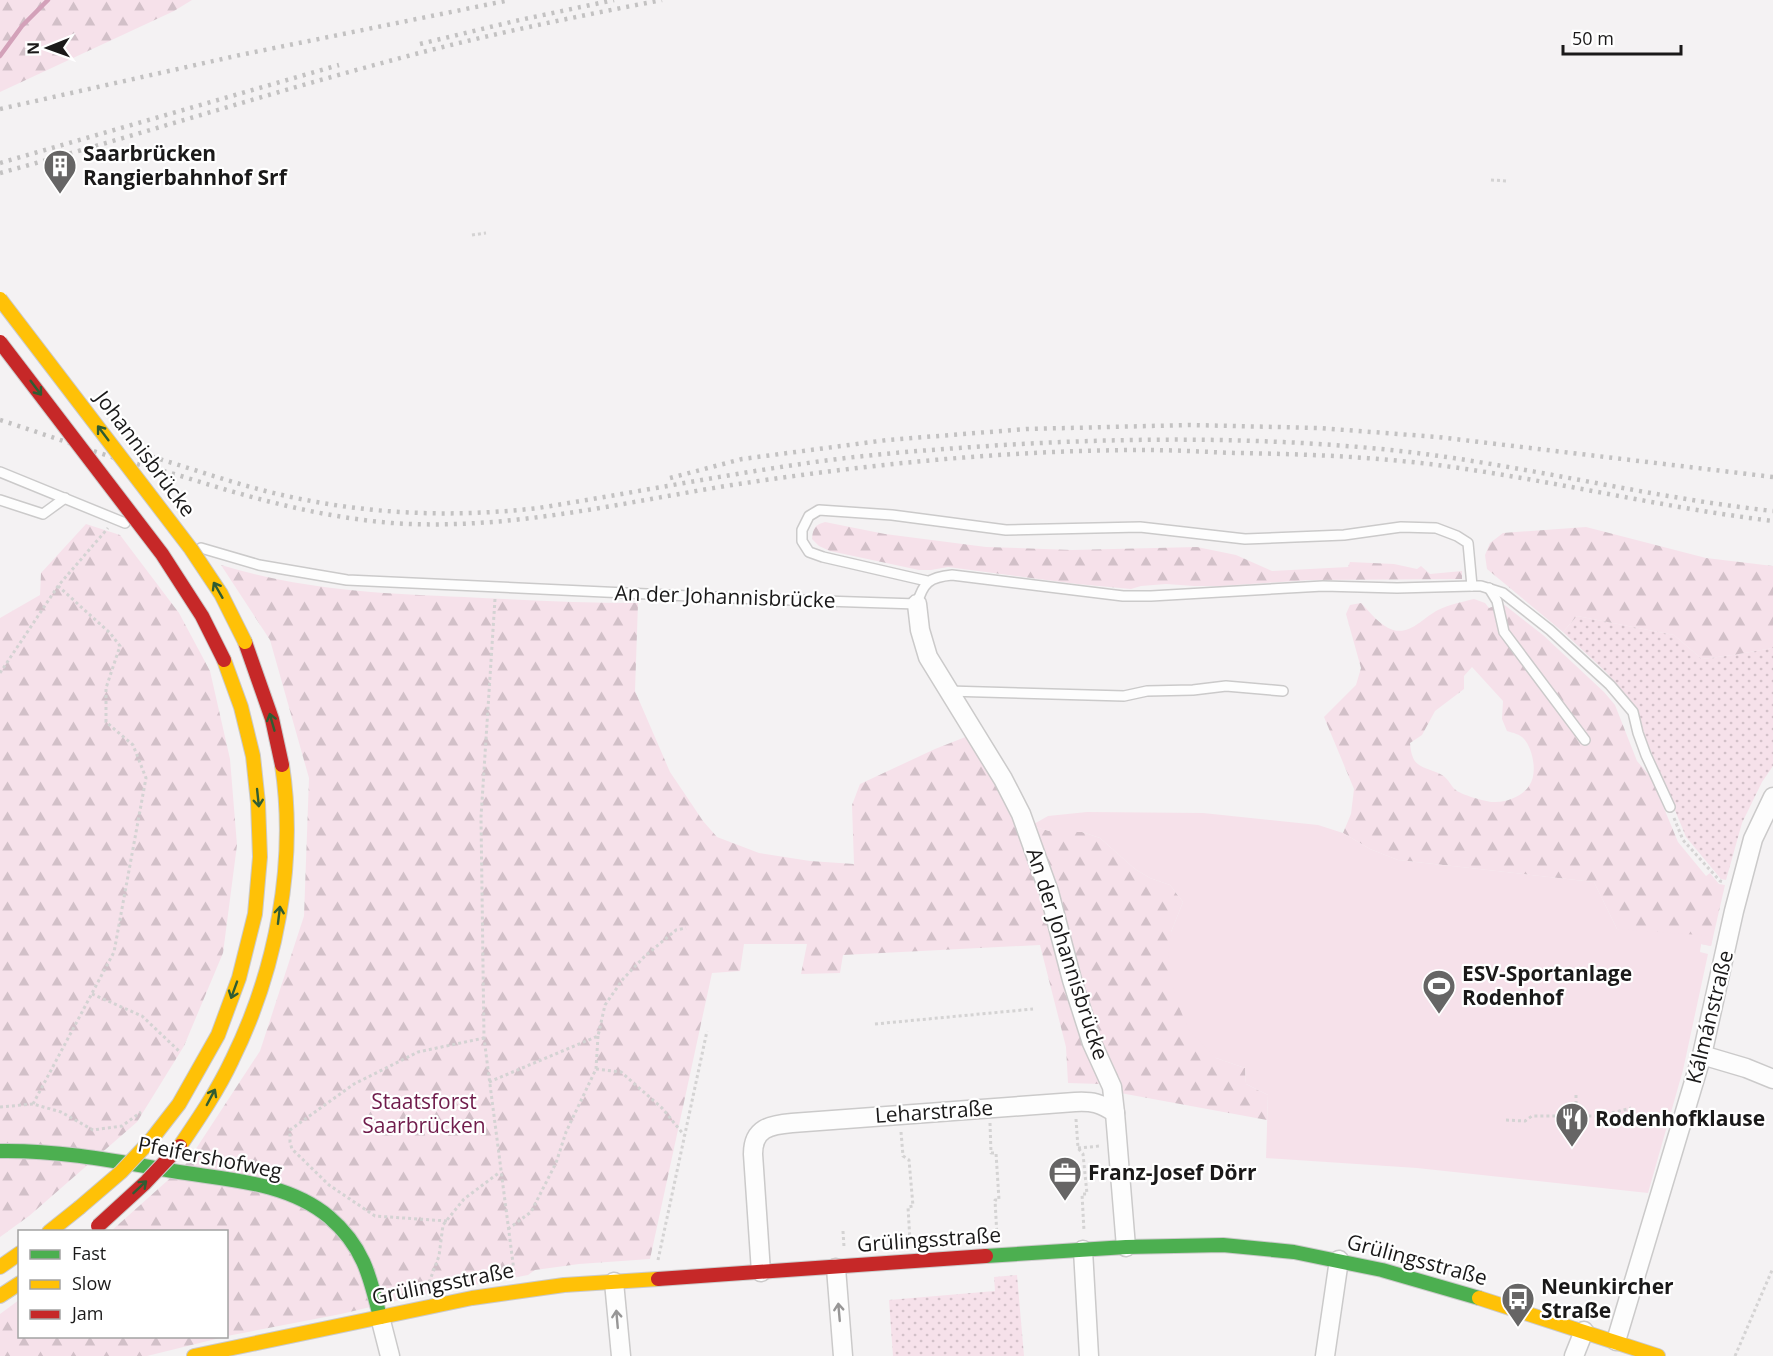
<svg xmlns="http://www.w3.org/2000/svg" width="1773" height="1356" font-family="'Open Sans',sans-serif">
<defs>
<pattern id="grass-dots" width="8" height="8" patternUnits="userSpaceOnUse" patternTransform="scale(1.5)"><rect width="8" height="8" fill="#f6e1ea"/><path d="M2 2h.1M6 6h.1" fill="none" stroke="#d2c0c8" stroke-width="1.8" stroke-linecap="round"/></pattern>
<pattern id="forest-firs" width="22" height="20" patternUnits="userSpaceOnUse" patternTransform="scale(1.5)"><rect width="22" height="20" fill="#f6e1ea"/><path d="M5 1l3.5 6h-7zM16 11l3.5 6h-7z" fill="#d2c0c8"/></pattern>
</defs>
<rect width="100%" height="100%" fill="#f4f2f3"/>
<g fill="url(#grass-dots)">
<polygon points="1577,616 1674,635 1702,659 1733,655 1773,648 1773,766 1762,782 1742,823 1726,880 1721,879 1686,837 1645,737 1637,708 1606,672 1563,632"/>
<polygon points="1017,1275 1024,1356 893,1356 889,1300 995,1291 994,1277"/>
</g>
<g fill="url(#forest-firs)" fill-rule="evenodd">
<polygon points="0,0 192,0 174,11 0,92"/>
<path d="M 825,522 L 885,534 L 986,547 L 1072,550 L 1197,547 L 1236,555 L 1272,571 L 1348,567 L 1350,562 L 1394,564 L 1417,569 L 1421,566 L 1430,574 L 1462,571 L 1462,579 L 1309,580 L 1221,586 L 1194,586 L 1166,584 L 1141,586 L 1131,589 L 1077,584 L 948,567 L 931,570 L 919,570 L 830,551 L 819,546 L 812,539 C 813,529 814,525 825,522 Z"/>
<polygon points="86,524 120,535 179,613 210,671 230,759 237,845 223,953 184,1046 137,1122 29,1216 0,1237 0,618 40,595 41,573"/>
<polygon points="1586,527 1706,558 1773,566 1773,648 1733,655 1702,659 1674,635 1577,616 1563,632 1487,569 1485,555 1490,543 1503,533"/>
<path d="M 221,565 C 302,590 380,594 464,597 C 522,600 580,603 638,603 L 635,691 L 670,772 L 703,821 L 717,837 L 759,853 L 810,861 L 854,864 L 852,805 L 860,784 L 935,749 L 968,736 L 994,780 L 1019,833 L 1035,827 L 1053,832 L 1082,832 L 1100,838 L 1135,869 L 1150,878 L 1170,885 L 1183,902 L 1171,932 L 1216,1058 L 1245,1068 L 1246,1084 L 1268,1095 L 1267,1120 L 1104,1090 L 1100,1084 L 1068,1083 L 1066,1047 L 1040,945 L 843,955 L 840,973 L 801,974 L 807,944 L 744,944 L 740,971 L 712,973 L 650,1259 L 579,1264 L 535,1270 L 528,1275 L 425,1294 L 341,1314 L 227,1336 L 226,1232 L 110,1232 L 186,1164 L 260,1051 L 304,916 L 309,778 L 270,640 Z"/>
<path d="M 1474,599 L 1485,603 L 1489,608 L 1502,603 L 1543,635 L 1604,692 L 1615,705 L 1637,761 L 1651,777 L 1678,842 L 1706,876 L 1710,873 L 1719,884 L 1725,885 L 1711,946 L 1701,944 L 1699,952 L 1617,929 L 1594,882 L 1398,860 L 1370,849 L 1343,833 L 1351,814 L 1354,789 L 1324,717 L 1356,685 L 1361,668 L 1346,614 L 1350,605 L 1361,603 C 1370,612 1380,626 1393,630 C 1411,635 1424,617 1438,610 C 1450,604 1462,602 1474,599 ZM 1472,667 L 1503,701 L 1502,719 L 1507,731 C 1513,733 1520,734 1524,739 C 1533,749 1538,774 1529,786 C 1522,797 1505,803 1493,802 C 1486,802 1463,795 1457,791 C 1451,787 1449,779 1442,775 C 1423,765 1412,770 1410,743 L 1422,735 L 1435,711 L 1464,689 L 1464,676 Z"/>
<polygon points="19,1300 20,1336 224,1337 147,1356 0,1356 0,1314"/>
</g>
<polygon fill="#f6e1ea" points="1087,812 1203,813 1318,825 1343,833 1370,849 1398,860 1594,882 1617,929 1713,936 1711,946 1701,944 1700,952 1708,954 1683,1070 1648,1193 1417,1168 1266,1158 1268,1095 1246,1084 1245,1068 1216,1058 1189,1030 1176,1000 1168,962 1171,932 1183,902 1170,885 1150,878 1135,869 1100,838 1082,832 1053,832 1035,827 1034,824 1048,816"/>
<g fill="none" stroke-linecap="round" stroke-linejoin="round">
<polyline stroke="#d3a1b9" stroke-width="4.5" points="0,56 22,26 48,0"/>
<g stroke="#cbcaca" stroke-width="12">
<g id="lane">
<polyline points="0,472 125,523"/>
<polyline points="0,500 43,514 65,498"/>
<path d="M 201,548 L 259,565 L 347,580 L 733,598 L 917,604 C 923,583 929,577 952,575 L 1123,596 L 1151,596 L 1323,586 L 1397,588 L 1472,586 L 1481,586 L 1503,593 L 1550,630 L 1610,685 L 1633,712 L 1638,733 L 1646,755 L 1670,807"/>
<polyline points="927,581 823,557 809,552 802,541 802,530 809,516 819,510 892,515 1006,530 1140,527 1245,539 1344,535 1401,527 1436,528 1457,536 1468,543 1472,586"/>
<polyline points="1489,588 1497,601 1504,632 1585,740"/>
<polyline points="948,691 1124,696 1147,691 1193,690 1226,686 1283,691"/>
</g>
</g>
<g stroke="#cbcaca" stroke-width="21">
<g id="street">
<polyline points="917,604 920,630 928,657 1003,779 1021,814 1049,892 1072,980 1092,1043 1112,1087 1115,1113"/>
<polyline points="1702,1055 1746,1068 1773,1079"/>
<polyline points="1083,1250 1089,1356"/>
<polyline points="836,1268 843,1356"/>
<path d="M 761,1272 L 753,1154 C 753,1128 770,1125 792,1123 L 1075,1102 C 1092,1101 1101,1103 1115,1113 L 1126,1247"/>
<polyline points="614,1282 621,1356"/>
<polyline points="380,1317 390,1356"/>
<polyline points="1616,1341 1702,1055 1734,911 1753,839 1773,797"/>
<polyline points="1325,1356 1339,1260"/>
<polyline points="1574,1356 1584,1331"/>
</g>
</g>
<g stroke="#cbcaca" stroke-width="16">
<g id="fast">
<path d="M 0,1151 C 59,1150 115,1161 173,1171 C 225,1180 286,1181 329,1217 C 363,1246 370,1276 380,1317"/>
<polyline points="986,1256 1126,1247 1223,1245 1294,1252 1382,1270 1479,1298"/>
</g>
</g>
<g stroke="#cbcaca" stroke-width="16">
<g id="slow">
<polyline points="151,1140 179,1104 218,1035 239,978 255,914 260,857 258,803 253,756 241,707 224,660"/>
<path d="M 180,1146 C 199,1118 218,1090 232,1060 C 276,971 297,863 282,765"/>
<polyline points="49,1232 79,1208"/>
<polyline points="0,1267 20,1253"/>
<polyline points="0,1296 20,1283"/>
<polyline points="1479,1298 1658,1356"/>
<polyline points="194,1356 472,1298 564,1285 658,1279"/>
</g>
</g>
<g stroke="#cbcaca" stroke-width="16">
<g id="jam">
<polyline points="245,642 272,719 282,765"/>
<polyline points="658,1279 986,1256"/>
</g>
</g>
<g stroke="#d4d3d3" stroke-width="3" stroke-dasharray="3 3" stroke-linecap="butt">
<polyline points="1491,180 1508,181"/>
<polyline points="472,235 486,233"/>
<polyline points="495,599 481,817 484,1038 514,1271"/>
<polyline points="0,673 58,586 108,528"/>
<polyline points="1674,818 1683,840 1720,881 1724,882"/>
<polyline points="92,994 142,1016 180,1052"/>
<polyline points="875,1024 1033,1009"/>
<polyline points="596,1069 621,1072 662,1108 684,1135"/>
<polyline points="489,1082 598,1036 605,1005 623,979 645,956 676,930 686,928"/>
<polyline points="33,1104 114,952 146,778 133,745 106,722 106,688 120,646 110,633 58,586"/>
<polyline points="0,1107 33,1104 61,1112 93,1130 122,1126 141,1112"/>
<polyline points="1576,1116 1576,1094"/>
<polyline points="1076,1119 1078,1148 1083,1154 1087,1194 1082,1194 1084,1231"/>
<polyline points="1506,1120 1525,1121 1532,1116 1600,1116 1631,1108"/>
<polyline points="990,1123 991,1153 996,1153 999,1200 995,1200 997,1236"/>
<polyline points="901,1132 903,1156 909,1160 913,1206 908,1207 910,1241"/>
<polyline points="1078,1148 1100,1146"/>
<polyline points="447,1221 375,1216 329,1185 292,1149 290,1142 290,1130 354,1084 418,1052 484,1038"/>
<polyline points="508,1229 531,1212 556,1163 566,1132 596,1069 598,1036"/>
<polyline points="843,1231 844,1247"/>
<polyline points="658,1260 707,1031"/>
<polyline points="427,1288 439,1256 443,1225 464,1199 500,1172"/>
<polyline points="1735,1356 1773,1268"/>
</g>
<use href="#lane" stroke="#fdfdfd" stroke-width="9"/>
<use href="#street" stroke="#fdfdfd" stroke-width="18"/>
<use href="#fast" stroke="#4caf50" stroke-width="14"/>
<use href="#slow" stroke="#ffc107" stroke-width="14"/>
<use href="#jam" stroke="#c62828" stroke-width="14"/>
<g stroke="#c3c2c2" stroke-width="4.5" stroke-dasharray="3 6" stroke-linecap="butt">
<polyline points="420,44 515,21 614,0"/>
<polyline points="0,109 240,55 510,0"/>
<polyline points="0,163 339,65"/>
<path d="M 0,173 C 143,134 284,88 427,51 C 505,31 584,15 662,0"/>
<path d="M 0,420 C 38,432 74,445 112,457 C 135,464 158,469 181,476 C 251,498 319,517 392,523 C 508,531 619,503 732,485 C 869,464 1008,450 1146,450 C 1176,450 1206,452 1236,453 C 1309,454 1381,457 1452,467 C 1560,482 1665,508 1773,521"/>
<path d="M 143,454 C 197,470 251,490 306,500 C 383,515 460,517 538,508 C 633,493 727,474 822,461 C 882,453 942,449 1003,445 C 1121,438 1241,437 1359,447 C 1499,458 1634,496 1773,511"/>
<polyline points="670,478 742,459 887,440 1027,429 1190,425 1319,428 1438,437 1773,477"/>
</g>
<g stroke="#cbcaca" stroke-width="16" stroke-linecap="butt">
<g id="slow-bridge">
<polyline points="0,299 191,549 221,594 245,642"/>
<polyline points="79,1208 121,1172 151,1140"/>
</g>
</g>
<g stroke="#cbcaca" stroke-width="16" stroke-linecap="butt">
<g id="jam-bridge">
<polyline points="0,342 162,554 202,616 224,660"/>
<polyline points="98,1226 145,1183 180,1146"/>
</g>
</g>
<use href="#slow-bridge" stroke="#ffc107" stroke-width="14"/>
<use href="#jam-bridge" stroke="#c62828" stroke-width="14"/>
</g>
<defs><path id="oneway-shaft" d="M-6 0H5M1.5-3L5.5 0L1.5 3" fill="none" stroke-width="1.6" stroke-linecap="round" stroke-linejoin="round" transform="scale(1.5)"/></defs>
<g stroke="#305c32">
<use href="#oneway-shaft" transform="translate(36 388) rotate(53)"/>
<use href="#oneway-shaft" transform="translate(103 433) rotate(-127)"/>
<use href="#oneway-shaft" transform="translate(218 590) rotate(-120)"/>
<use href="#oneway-shaft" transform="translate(272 722) rotate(-106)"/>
<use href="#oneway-shaft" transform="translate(258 798) rotate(84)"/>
<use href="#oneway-shaft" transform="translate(279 915) rotate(-83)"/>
<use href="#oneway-shaft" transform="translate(234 990) rotate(110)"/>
<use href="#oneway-shaft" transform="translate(211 1097) rotate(-62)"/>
<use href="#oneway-shaft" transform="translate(140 1187) rotate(-43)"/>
</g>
<g stroke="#979696">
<use href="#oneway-shaft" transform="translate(839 1312) rotate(-95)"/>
<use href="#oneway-shaft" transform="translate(617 1319) rotate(-95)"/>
</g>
<defs>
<g id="building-pin" transform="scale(1.725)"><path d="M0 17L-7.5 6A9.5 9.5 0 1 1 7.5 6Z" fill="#666565" stroke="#fff"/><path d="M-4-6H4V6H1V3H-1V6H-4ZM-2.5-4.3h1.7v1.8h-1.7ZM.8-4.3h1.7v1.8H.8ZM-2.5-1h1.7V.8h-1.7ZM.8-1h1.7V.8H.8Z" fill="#fff"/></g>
<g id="stadium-pin" transform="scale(1.725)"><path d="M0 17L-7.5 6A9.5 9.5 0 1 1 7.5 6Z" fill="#666565" stroke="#fff"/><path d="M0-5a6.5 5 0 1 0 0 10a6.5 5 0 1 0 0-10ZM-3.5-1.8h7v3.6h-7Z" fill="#fff"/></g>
<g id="restaurant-pin" transform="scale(1.725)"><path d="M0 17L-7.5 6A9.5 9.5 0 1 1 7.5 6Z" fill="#666565" stroke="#fff"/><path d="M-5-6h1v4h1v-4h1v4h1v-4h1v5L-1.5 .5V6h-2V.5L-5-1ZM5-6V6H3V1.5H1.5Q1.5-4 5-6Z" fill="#fff"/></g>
<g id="office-pin" transform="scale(1.725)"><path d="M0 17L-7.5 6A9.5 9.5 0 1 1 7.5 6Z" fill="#666565" stroke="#fff"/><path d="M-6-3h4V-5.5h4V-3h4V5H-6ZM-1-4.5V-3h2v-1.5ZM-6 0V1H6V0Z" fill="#fff"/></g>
<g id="bus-pin" transform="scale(1.725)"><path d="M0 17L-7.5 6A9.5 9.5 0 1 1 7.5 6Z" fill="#666565" stroke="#fff"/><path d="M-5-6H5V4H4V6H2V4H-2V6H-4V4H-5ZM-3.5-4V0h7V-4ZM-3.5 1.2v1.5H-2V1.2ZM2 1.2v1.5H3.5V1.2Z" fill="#fff"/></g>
</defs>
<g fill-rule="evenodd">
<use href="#building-pin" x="60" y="166"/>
<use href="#stadium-pin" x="1439" y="986"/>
<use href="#restaurant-pin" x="1572" y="1119"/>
<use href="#office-pin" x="1065" y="1173"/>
<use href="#bus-pin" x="1518" y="1299"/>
</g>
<g text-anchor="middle" stroke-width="4.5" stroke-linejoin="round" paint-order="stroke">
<g font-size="21" font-weight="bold" fill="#1a1919" stroke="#fff" text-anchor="start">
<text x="83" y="161">Saarbrücken<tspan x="83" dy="24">Rangierbahnhof Srf</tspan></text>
<text x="1462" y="981">ESV-Sportanlage<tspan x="1462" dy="24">Rodenhof</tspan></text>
<text x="1595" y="1126">Rodenhofklause</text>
<text x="1088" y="1180">Franz-Josef Dörr</text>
<text x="1541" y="1294">Neunkircher<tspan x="1541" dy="24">Straße</tspan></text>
</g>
<g font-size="21" fill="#1a1919" stroke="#fff">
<text transform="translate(145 454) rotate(53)" y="7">Johannisbrücke</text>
<text transform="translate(725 597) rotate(2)" y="7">An der Johannisbrücke</text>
<text transform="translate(1067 954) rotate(72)" y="7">An der Johannisbrücke</text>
<text transform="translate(1710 1017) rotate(-76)" y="7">Kálmánstraße</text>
<text transform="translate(934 1112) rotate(-4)" y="7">Leharstraße</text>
<text transform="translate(210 1158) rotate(11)" y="7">Pfeifershofweg</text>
<text transform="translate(929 1240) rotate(-4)" y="7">Grülingsstraße</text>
<text transform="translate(1417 1260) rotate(15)" y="7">Grülingsstraße</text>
<text transform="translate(443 1284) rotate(-11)" y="7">Grülingsstraße</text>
</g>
<g font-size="21" fill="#701c4c" stroke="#fff">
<text x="424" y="1109">Staatsforst<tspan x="424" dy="24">Saarbrücken</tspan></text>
</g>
</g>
<rect x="18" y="1230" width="210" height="108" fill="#ffffff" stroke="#a3a3a3" stroke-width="1.5"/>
<rect x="30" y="1250" width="30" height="9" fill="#4caf50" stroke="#a3a3a3" stroke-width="1.5"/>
<text x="72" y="1260" font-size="18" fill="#1a1919">Fast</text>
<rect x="30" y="1280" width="30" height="9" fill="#ffc107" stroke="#a3a3a3" stroke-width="1.5"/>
<text x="72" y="1290" font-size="18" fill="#1a1919">Slow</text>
<rect x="30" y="1310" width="30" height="9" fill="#c62828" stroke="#a3a3a3" stroke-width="1.5"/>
<text x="72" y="1320" font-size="18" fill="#1a1919">Jam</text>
<g transform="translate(48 48) rotate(269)" stroke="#ffffff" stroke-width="4.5" paint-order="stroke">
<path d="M0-4.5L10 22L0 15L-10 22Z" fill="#1a1919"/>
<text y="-9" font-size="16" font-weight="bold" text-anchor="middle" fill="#1a1919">N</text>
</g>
<path d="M1563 45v9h118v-9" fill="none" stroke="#1a1919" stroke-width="3"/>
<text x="1572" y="45" font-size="18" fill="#1a1919" stroke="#ffffff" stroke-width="4.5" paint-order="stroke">50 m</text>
</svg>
